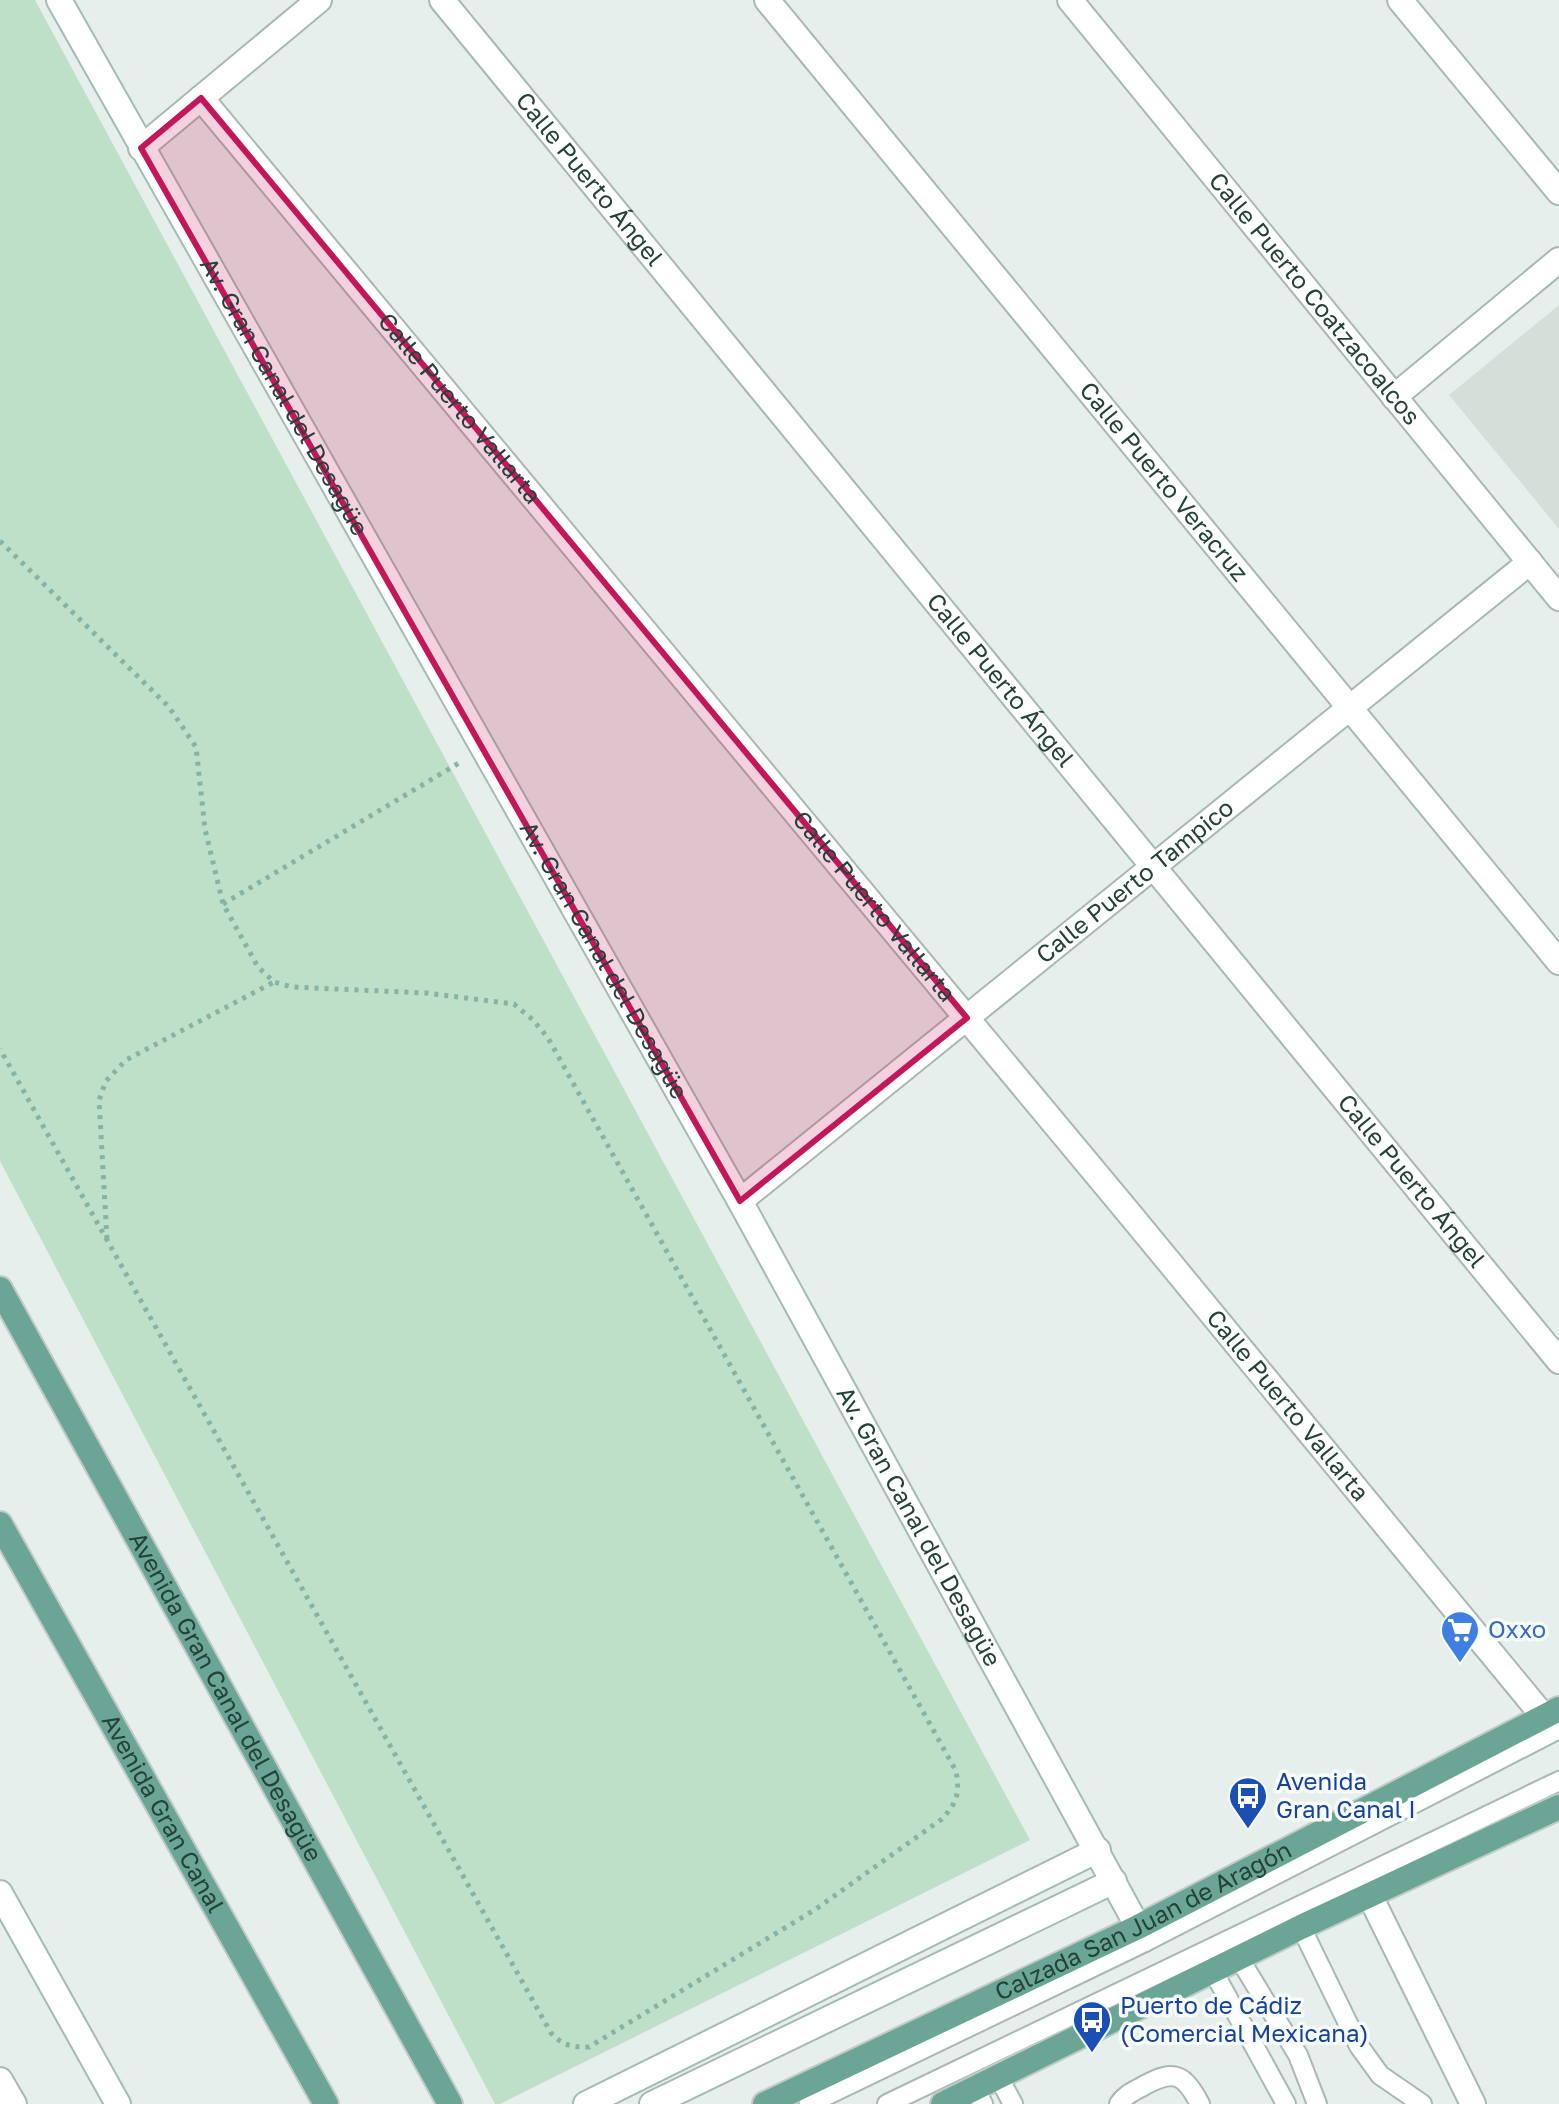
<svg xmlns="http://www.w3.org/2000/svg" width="1559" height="2104" font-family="'Golos Text',sans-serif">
<rect width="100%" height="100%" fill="#e6efeb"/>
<polygon fill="#d4dfda" points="1559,305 1559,529 1449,395"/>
<polygon fill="#bfe0c8" points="0,0 35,0 1030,1840 500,2104 495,2104 0,1161"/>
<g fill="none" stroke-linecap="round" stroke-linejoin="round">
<g stroke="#a8b8b2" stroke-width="22">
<g id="lane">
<polyline points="1138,1927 1145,1942 1559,1729"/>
<polyline points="1301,1927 1359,2046 1380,2075 1422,2104"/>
<polyline points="1239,1958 1298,2055 1317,2104"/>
<polyline points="1213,1971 1286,2104"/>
<polyline points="999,2078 1013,2104"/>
<polyline points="975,2088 983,2104"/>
<polyline points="809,2104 1145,1942"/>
<polyline points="887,2104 1559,1781"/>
<path d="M 1119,2104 C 1125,2094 1135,2091 1145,2085 C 1175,2069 1184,2074 1200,2104"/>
</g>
</g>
<g stroke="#a8b8b2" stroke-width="28">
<g id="street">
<path id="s1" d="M 442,0 L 1559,1361"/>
<path id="s2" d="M 767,0 L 1559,962"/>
<path id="s3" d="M 1070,0 L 1559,598"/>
<polyline points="1400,0 1559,192"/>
<path id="s4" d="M 201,98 L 1128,1212 L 1544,1717"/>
<polyline points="141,148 319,0"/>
<polyline points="1394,397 1559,260"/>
<path id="s5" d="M 740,1201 L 1530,562"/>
<polyline points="1370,1896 1473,2104"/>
<polyline points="0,2080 14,2104"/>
</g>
</g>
<g stroke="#a4bbb3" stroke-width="28">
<g id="secondary">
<path id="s6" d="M 59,0 L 740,1201 L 1138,1927"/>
<polyline points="0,1893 118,2104"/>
<polyline points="586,2104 1098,1850"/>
<polyline points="652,2104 1114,1881"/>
</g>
</g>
<g stroke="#c2cac8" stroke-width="28">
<g id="primary">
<path id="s7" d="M 0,1289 L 450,2104"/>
<path id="s8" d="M 0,1524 L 326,2104"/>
<path id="s9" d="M 765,2104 L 1138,1927 L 1559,1709"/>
<polyline points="943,2104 1301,1927 1559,1807"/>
</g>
</g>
<g stroke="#86b3a5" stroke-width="5" stroke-dasharray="4 6" stroke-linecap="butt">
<path d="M 0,541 L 169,707 L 196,747 L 205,829 L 223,904 L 258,967 L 274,982 L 292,987 L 426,993 L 514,1004 L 533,1020 L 548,1038 L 956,1771 C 960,1793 957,1803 942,1819 L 816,1909 L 589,2047 C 572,2047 563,2046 551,2033 L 0,1049"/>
<polyline points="223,904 459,763"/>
<polyline points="107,1239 99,1100 106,1081 126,1060 274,982"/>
</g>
<use href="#lane" stroke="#fff" stroke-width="18"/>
<use href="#street" stroke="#fff" stroke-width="24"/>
<use href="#secondary" stroke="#fff" stroke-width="24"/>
<use href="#primary" stroke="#6aa596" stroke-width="24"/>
</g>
<path fill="#c2185b" fill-opacity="0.2" stroke="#c2185b" stroke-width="6" stroke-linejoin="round" d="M 201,98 L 967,1018 L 740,1201 L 141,148 Z"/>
<defs>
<g id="supermarket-pin" transform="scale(2)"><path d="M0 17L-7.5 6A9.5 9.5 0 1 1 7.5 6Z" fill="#3f7fe0" stroke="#f7fbf9"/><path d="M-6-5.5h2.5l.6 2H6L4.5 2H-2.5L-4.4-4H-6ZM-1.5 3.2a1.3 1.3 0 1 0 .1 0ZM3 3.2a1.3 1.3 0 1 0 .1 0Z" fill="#fff"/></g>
<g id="bus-pin" transform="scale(2)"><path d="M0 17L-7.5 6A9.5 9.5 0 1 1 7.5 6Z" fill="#1a4fb4" stroke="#f7fbf9"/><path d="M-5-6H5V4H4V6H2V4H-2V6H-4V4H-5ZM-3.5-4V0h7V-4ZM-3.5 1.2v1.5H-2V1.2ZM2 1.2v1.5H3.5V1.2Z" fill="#fff"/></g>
</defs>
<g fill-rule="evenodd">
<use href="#supermarket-pin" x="1460" y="1630"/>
<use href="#bus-pin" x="1248" y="1796"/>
<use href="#bus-pin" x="1092" y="2020"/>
</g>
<g text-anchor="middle" stroke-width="7" stroke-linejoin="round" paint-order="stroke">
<g font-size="24" fill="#24423a" stroke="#f7fbf9">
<text dy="8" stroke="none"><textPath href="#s1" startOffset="232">Calle Puerto Ángel</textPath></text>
<text dy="8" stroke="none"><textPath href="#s3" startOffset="386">Calle Puerto Coatzacoalcos</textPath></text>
<text dy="8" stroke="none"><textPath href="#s6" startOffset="456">Av. Gran Canal del Desagüe</textPath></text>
<text dy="8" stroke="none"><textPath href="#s4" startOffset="404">Calle Puerto Vallarta</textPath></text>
<text dy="8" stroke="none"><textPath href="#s2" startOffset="624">Calle Puerto Veracruz</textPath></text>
<text dy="8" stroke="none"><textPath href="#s1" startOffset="880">Calle Puerto Ángel</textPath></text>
<text dy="8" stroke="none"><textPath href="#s5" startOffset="508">Calle Puerto Tampico</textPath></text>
<text dy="8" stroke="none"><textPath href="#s4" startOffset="1052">Calle Puerto Vallarta</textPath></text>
<text dy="8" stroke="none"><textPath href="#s6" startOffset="1104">Av. Gran Canal del Desagüe</textPath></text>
<text dy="8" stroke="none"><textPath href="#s1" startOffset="1528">Calle Puerto Ángel</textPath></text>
<text dy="8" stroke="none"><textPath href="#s4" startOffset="1700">Calle Puerto Vallarta</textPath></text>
<text dy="8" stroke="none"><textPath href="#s6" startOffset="1752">Av. Gran Canal del Desagüe</textPath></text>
<text dy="8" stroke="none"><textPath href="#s7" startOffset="466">Avenida Gran Canal del Desagüe</textPath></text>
<text dy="8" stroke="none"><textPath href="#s8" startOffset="332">Avenida Gran Canal</textPath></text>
<text dy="8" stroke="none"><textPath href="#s9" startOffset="420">Calzada San Juan de Aragón</textPath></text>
</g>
<g font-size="24" fill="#366cbe" stroke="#f7fbf9" text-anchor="start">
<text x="1488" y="1638">Oxxo</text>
</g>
<g font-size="24" fill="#164399" stroke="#f7fbf9" text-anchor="start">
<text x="1276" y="1790">Avenida<tspan x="1276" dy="28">Gran Canal I</tspan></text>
<text x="1120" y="2014">Puerto de Cádiz<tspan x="1120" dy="28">(Comercial Mexicana)</tspan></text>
</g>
</g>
</svg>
